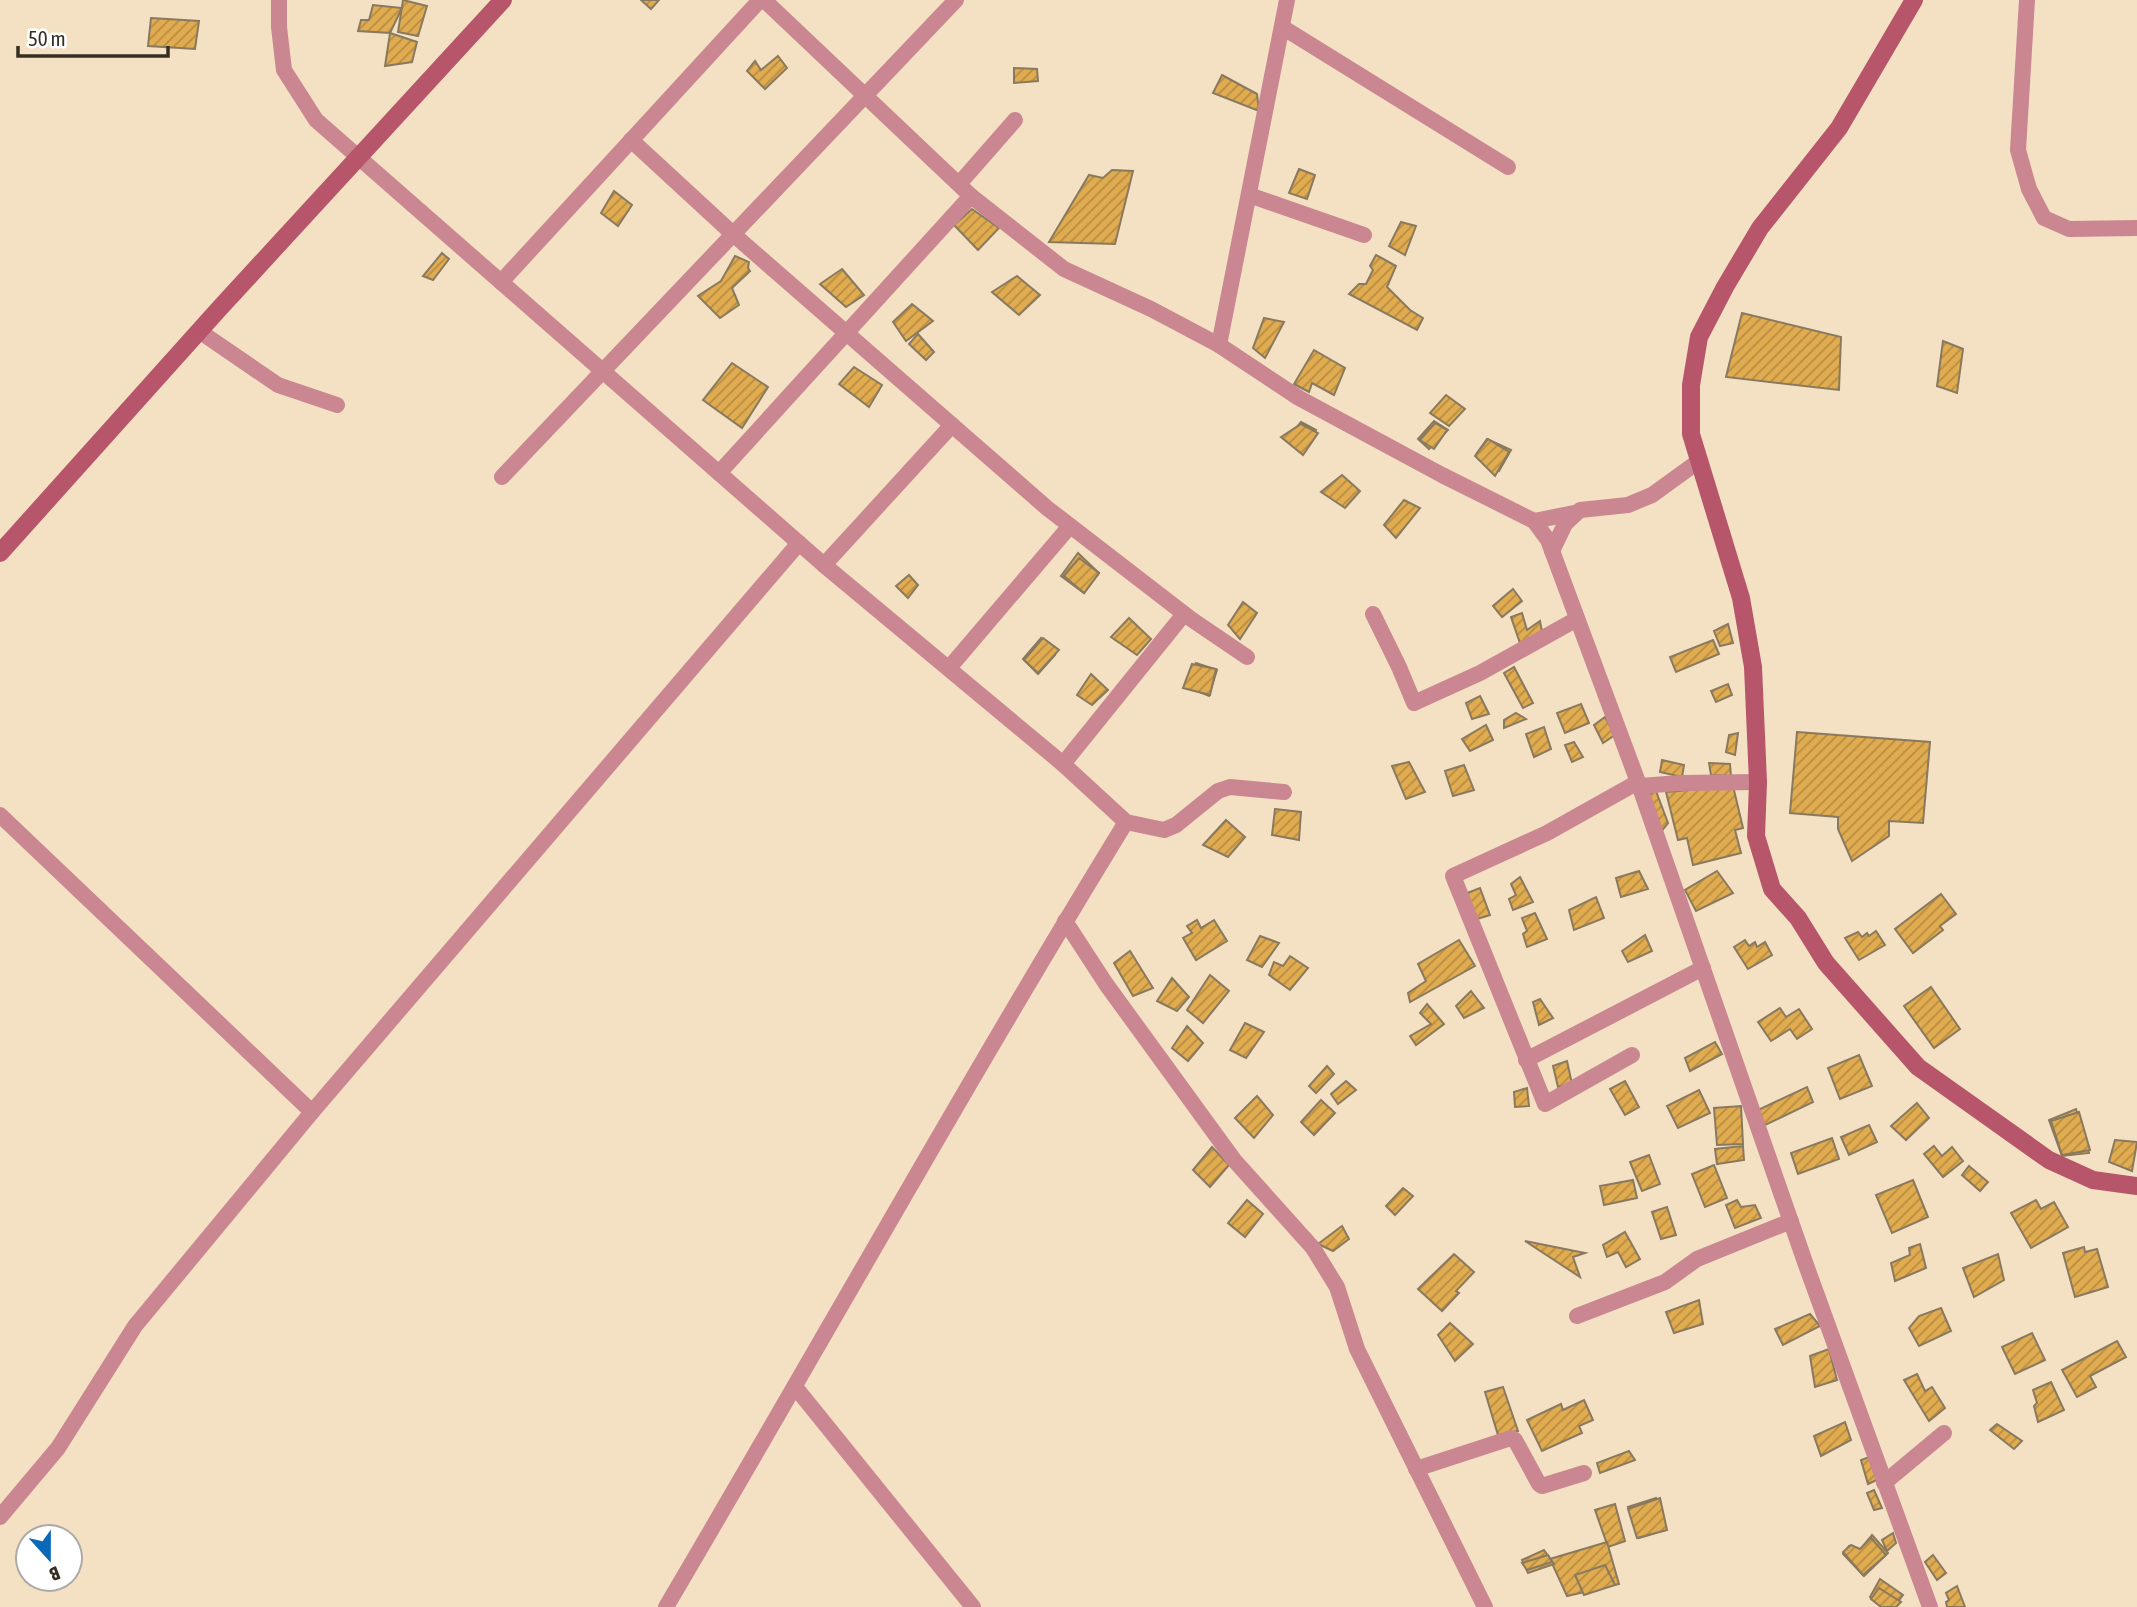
<svg xmlns="http://www.w3.org/2000/svg" width="2137" height="1607" font-family="'Asap Condensed',sans-serif">
<defs>
<pattern id="building-hatch" width="6" height="6" patternUnits="userSpaceOnUse" patternTransform="scale(1.75)"><rect width="6" height="6" fill="#e1ac50"/><path d="M-1 1l2-2M0 6l6-6M5 7l2-2" fill="none" stroke="#b78c42"/></pattern>
</defs>
<rect width="100%" height="100%" fill="#f4e1c4"/>
<g fill="url(#building-hatch)" stroke="#89795e" stroke-width="2">
<polygon points="403,0 427,6 418,36 398,32"/>
<polygon points="641,0 659,0 651,9"/>
<polygon points="373,5 402,8 390,33 358,31 361,20 369,20"/>
<polygon points="151,18 199,21 195,49 148,46"/>
<polygon points="390,33 417,42 412,62 385,66"/>
<polygon points="778,56 787,68 765,89 747,71 755,61 761,70"/>
<polygon points="1014,68 1037,69 1038,81 1014,83"/>
<polygon points="1222,75 1257,94 1259,111 1213,93"/>
<polygon points="1299,169 1315,175 1307,199 1289,193"/>
<polygon points="1112,170 1133,171 1115,244 1049,242 1089,175 1103,178"/>
<polygon points="614,191 632,205 618,226 601,213"/>
<polygon points="972,209 999,228 978,250 954,225"/>
<polygon points="1401,222 1416,226 1405,255 1389,246"/>
<polygon points="442,253 449,259 433,280 423,276"/>
<polygon points="1376,255 1396,266 1387,287 1410,310 1423,318 1417,330 1349,294 1359,284 1366,284 1373,270 1370,266"/>
<polygon points="735,256 749,262 748,268 750,271 732,288 739,305 720,318 698,296 721,281"/>
<polygon points="842,269 864,295 846,307 820,284"/>
<polygon points="1017,276 1040,295 1019,315 992,292"/>
<polygon points="912,304 933,321 906,341 893,322"/>
<polygon points="1742,313 1841,337 1839,390 1726,377"/>
<polygon points="1264,318 1284,322 1265,358 1253,348"/>
<polygon points="918,334 934,352 926,360 909,344"/>
<polygon points="1943,341 1963,349 1957,393 1937,386"/>
<polygon points="1314,350 1345,368 1334,395 1312,383 1309,392 1294,384"/>
<polygon points="732,363 768,387 742,428 703,400"/>
<polygon points="854,367 882,385 869,407 839,384"/>
<polygon points="1446,395 1465,409 1449,426 1430,413"/>
<polygon points="1434,421 1448,430 1429,449 1418,439"/>
<polygon points="1301,422 1316,430 1305,451 1286,440"/>
<polygon points="1435,423 1447,430 1434,449 1420,440"/>
<polygon points="1301,424 1318,433 1303,455 1281,437"/>
<polygon points="1487,439 1511,450 1499,471 1490,465 1493,458 1477,453"/>
<polygon points="1488,439 1509,452 1495,476 1475,456"/>
<polygon points="1342,475 1360,491 1345,508 1321,492"/>
<polygon points="1404,500 1420,508 1396,538 1384,525"/>
<polygon points="1078,553 1099,573 1084,593 1061,576"/>
<polygon points="1079,558 1099,573 1084,593 1064,576"/>
<polygon points="909,575 918,585 908,598 896,586"/>
<polygon points="1513,589 1522,601 1502,617 1493,606"/>
<polygon points="1243,602 1257,613 1240,639 1228,625"/>
<polygon points="1522,613 1527,630 1540,621 1543,637 1521,646 1511,617"/>
<polygon points="1129,618 1151,639 1137,655 1111,637"/>
<polygon points="1728,624 1733,643 1720,646 1714,631"/>
<polygon points="1041,638 1055,655 1038,674 1023,659"/>
<polygon points="1043,638 1059,650 1038,673 1024,660"/>
<polygon points="1713,640 1719,654 1676,672 1670,657"/>
<polygon points="1196,663 1217,670 1209,696 1185,686"/>
<polygon points="1192,664 1216,669 1210,695 1183,688"/>
<polygon points="1514,667 1533,703 1523,708 1504,673"/>
<polygon points="1091,674 1108,690 1092,705 1077,695"/>
<polygon points="1728,684 1732,695 1716,702 1711,691"/>
<polygon points="1480,696 1489,714 1472,719 1466,703"/>
<polygon points="1581,704 1589,723 1565,733 1557,713"/>
<polygon points="1516,713 1526,719 1504,728 1504,720"/>
<polygon points="1605,717 1615,735 1603,743 1594,725"/>
<polygon points="1486,725 1493,740 1470,751 1462,739"/>
<polygon points="1544,727 1551,749 1534,757 1526,734"/>
<polygon points="1797,732 1930,742 1923,823 1889,821 1889,836 1852,861 1838,829 1838,817 1790,813"/>
<polygon points="1738,733 1735,755 1726,752 1729,735"/>
<polygon points="1574,742 1583,757 1572,762 1565,745"/>
<polygon points="1662,760 1684,765 1682,777 1660,772"/>
<polygon points="1409,762 1425,792 1406,799 1392,766"/>
<polygon points="1709,763 1730,764 1731,776 1711,775"/>
<polygon points="1464,765 1474,790 1453,796 1445,771"/>
<polygon points="1733,786 1743,828 1735,830 1741,853 1693,865 1687,838 1678,840 1666,792"/>
<polygon points="1656,791 1668,823 1661,832 1648,794"/>
<polygon points="1275,809 1301,812 1299,840 1272,835"/>
<polygon points="1226,820 1245,837 1228,857 1203,845"/>
<polygon points="1639,871 1648,889 1621,897 1616,878"/>
<polygon points="1717,871 1733,893 1696,911 1685,890"/>
<polygon points="1520,877 1533,902 1513,910 1509,899 1516,895 1511,884"/>
<polygon points="1480,888 1490,915 1477,919 1467,893"/>
<polygon points="1941,894 1956,914 1940,926 1943,930 1913,953 1895,929"/>
<polygon points="1596,897 1604,918 1574,930 1569,910"/>
<polygon points="1535,913 1547,939 1527,947 1523,934 1527,931 1522,918"/>
<polygon points="1197,920 1201,928 1214,920 1227,941 1196,960 1183,938 1192,933 1187,926"/>
<polygon points="1876,931 1885,945 1859,960 1845,938 1858,932 1862,937 1867,933 1869,936"/>
<polygon points="1645,935 1652,951 1628,962 1622,951"/>
<polygon points="1260,936 1279,943 1262,967 1247,960"/>
<polygon points="1459,940 1475,966 1410,1002 1408,993 1426,981 1418,964"/>
<polygon points="1745,940 1749,946 1755,942 1757,947 1765,942 1772,955 1748,969 1734,947"/>
<polygon points="1130,951 1153,988 1133,996 1114,963"/>
<polygon points="1290,956 1308,968 1290,990 1269,975 1274,962 1283,966"/>
<polygon points="1210,975 1229,991 1203,1023 1187,1010"/>
<polygon points="1172,978 1189,997 1177,1011 1157,1001"/>
<polygon points="1931,987 1960,1029 1934,1048 1904,1006"/>
<polygon points="1471,991 1484,1008 1464,1018 1456,1006"/>
<polygon points="1540,999 1553,1018 1539,1025 1533,1002"/>
<polygon points="1427,1004 1444,1024 1416,1045 1410,1036 1431,1024 1420,1013"/>
<polygon points="1780,1008 1786,1017 1799,1009 1812,1029 1797,1039 1790,1029 1771,1041 1758,1022"/>
<polygon points="1245,1023 1264,1032 1246,1058 1230,1050"/>
<polygon points="1187,1026 1203,1043 1188,1061 1172,1048"/>
<polygon points="1715,1042 1722,1054 1690,1071 1685,1058"/>
<polygon points="1859,1055 1872,1086 1840,1099 1828,1068"/>
<polygon points="1567,1061 1572,1084 1558,1087 1553,1066"/>
<polygon points="1327,1066 1334,1074 1316,1093 1309,1086"/>
<polygon points="1346,1081 1356,1090 1338,1104 1331,1094"/>
<polygon points="1625,1081 1639,1107 1625,1115 1610,1089"/>
<polygon points="1807,1087 1813,1102 1763,1126 1756,1111"/>
<polygon points="1527,1088 1529,1106 1515,1107 1514,1092"/>
<polygon points="1699,1090 1710,1113 1678,1128 1667,1106"/>
<polygon points="1257,1096 1273,1115 1254,1138 1235,1118"/>
<polygon points="1321,1100 1335,1113 1314,1135 1301,1122"/>
<polygon points="1917,1103 1929,1118 1906,1140 1891,1126"/>
<polygon points="1741,1106 1743,1144 1717,1145 1714,1108"/>
<polygon points="2076,1109 2089,1153 2062,1156 2049,1120"/>
<polygon points="2079,1112 2090,1150 2062,1155 2051,1121"/>
<polygon points="1869,1125 1877,1142 1849,1155 1841,1137"/>
<polygon points="1832,1138 1839,1159 1798,1174 1791,1153"/>
<polygon points="2115,1140 2137,1142 2132,1171 2109,1162"/>
<polygon points="1743,1146 1744,1160 1717,1164 1715,1149"/>
<polygon points="1934,1146 1942,1156 1952,1147 1963,1161 1943,1177 1924,1154"/>
<polygon points="1212,1147 1229,1165 1210,1187 1193,1170"/>
<polygon points="1649,1155 1660,1184 1642,1191 1630,1162"/>
<polygon points="1714,1165 1727,1198 1705,1207 1692,1174"/>
<polygon points="1969,1166 1988,1182 1980,1191 1962,1175"/>
<polygon points="1633,1180 1637,1198 1604,1205 1600,1186"/>
<polygon points="1913,1180 1928,1217 1892,1233 1876,1195"/>
<polygon points="1403,1188 1413,1196 1395,1215 1386,1206"/>
<polygon points="1247,1200 1263,1214 1245,1237 1228,1223"/>
<polygon points="1737,1200 1741,1207 1755,1205 1761,1218 1735,1228 1726,1205"/>
<polygon points="2036,1200 2041,1209 2054,1202 2068,1227 2031,1248 2011,1213"/>
<polygon points="1667,1207 1676,1235 1661,1239 1652,1212"/>
<polygon points="1342,1226 1349,1239 1333,1251 1318,1244"/>
<polygon points="1625,1232 1640,1259 1626,1267 1618,1252 1607,1257 1603,1245"/>
<polygon points="1525,1241 1585,1253 1573,1257 1580,1277"/>
<polygon points="1920,1244 1926,1268 1895,1281 1891,1263 1910,1255 1909,1248"/>
<polygon points="2084,1247 2085,1252 2097,1249 2108,1287 2075,1297 2063,1253"/>
<polygon points="1454,1254 1474,1272 1456,1291 1459,1293 1442,1311 1418,1289"/>
<polygon points="1998,1254 2004,1280 1974,1297 1963,1268"/>
<polygon points="1699,1300 1703,1324 1674,1333 1666,1312"/>
<polygon points="1941,1308 1951,1331 1919,1346 1909,1328 1919,1316"/>
<polygon points="1810,1314 1820,1326 1783,1345 1775,1329"/>
<polygon points="1450,1323 1473,1344 1455,1361 1438,1335"/>
<polygon points="2032,1333 2045,1360 2015,1374 2002,1347"/>
<polygon points="2117,1341 2126,1357 2090,1376 2096,1387 2077,1397 2062,1370"/>
<polygon points="1829,1349 1837,1380 1815,1387 1810,1356"/>
<polygon points="1917,1374 1925,1391 1932,1387 1945,1408 1929,1421 1904,1380"/>
<polygon points="2051,1382 2064,1410 2038,1422 2034,1406 2037,1403 2033,1390"/>
<polygon points="1503,1387 1518,1431 1498,1435 1485,1392"/>
<polygon points="1584,1400 1593,1420 1579,1426 1582,1433 1542,1451 1527,1420 1561,1404 1563,1410"/>
<polygon points="1845,1422 1851,1440 1821,1456 1814,1436"/>
<polygon points="1997,1424 2022,1441 2014,1449 1990,1430"/>
<polygon points="1629,1451 1635,1460 1600,1473 1597,1463"/>
<polygon points="1872,1456 1881,1478 1868,1484 1861,1460"/>
<polygon points="1874,1490 1882,1508 1874,1510 1867,1493"/>
<polygon points="1656,1498 1665,1530 1639,1538 1628,1507"/>
<polygon points="1660,1498 1667,1530 1637,1538 1628,1509"/>
<polygon points="1615,1504 1625,1541 1608,1547 1595,1510"/>
<polygon points="1893,1533 1896,1543 1887,1551 1882,1540"/>
<polygon points="1872,1535 1888,1553 1864,1576 1843,1554 1849,1546 1859,1551"/>
<polygon points="1871,1538 1886,1555 1863,1575 1843,1552 1851,1545 1860,1549"/>
<polygon points="1607,1542 1619,1584 1567,1596 1550,1559"/>
<polygon points="1544,1550 1554,1564 1528,1573 1522,1560"/>
<polygon points="1548,1555 1552,1562 1527,1570 1522,1563"/>
<polygon points="1933,1555 1946,1573 1937,1580 1925,1562"/>
<polygon points="1605,1565 1615,1585 1584,1595 1575,1575"/>
<polygon points="1880,1579 1903,1595 1894,1607 1882,1607 1870,1597"/>
<polygon points="1957,1586 1965,1607 1947,1607 1946,1602 1949,1600 1946,1593"/>
<polygon points="1879,1588 1901,1602 1896,1607 1881,1607 1871,1599"/>
</g>
<g fill="none" stroke-linecap="round" stroke-linejoin="round">
<g stroke="#ca8792" stroke-width="16">
<polyline points="279,0 279,27 284,70 316,120 824,565 1063,764 1126,822 1164,830 1176,825 1218,791 1230,787 1284,792"/>
<polyline points="764,0 971,196 1064,269 1151,309 1219,345 1299,398 1442,475 1534,521 1548,540 1638,782 1806,1265 1930,1607"/>
<polyline points="2027,0 2018,150 2029,189 2044,218 2069,229 2137,228"/>
<polyline points="1282,27 1508,167"/>
<polyline points="631,140 733,234 1047,508 1191,619 1247,657"/>
<polyline points="959,184 1015,120"/>
<polyline points="1249,195 1364,235"/>
<polyline points="501,282 760,0"/>
<polyline points="199,331 278,385 337,405"/>
<polyline points="1219,345 1287,0"/>
<polyline points="719,473 971,196"/>
<polyline points="502,477 956,0"/>
<polyline points="1534,521 1574,513"/>
<polyline points="1552,551 1565,524 1580,510 1628,505 1652,495 1699,461"/>
<polyline points="824,565 952,425"/>
<polyline points="1373,614 1399,667 1414,703 1480,673 1577,619"/>
<polyline points="949,668 1070,526"/>
<polyline points="1063,764 1184,614"/>
<polyline points="1640,786 1680,783 1758,782"/>
<polyline points="0,815 312,1112"/>
<polyline points="1065,921 1106,984 1234,1160 1313,1248 1337,1287 1357,1349 1485,1607"/>
<polyline points="1632,1055 1545,1104 1453,876 1547,833 1638,782"/>
<polyline points="1526,1060 1703,968"/>
<polyline points="1577,1316 1665,1282 1697,1259 1791,1221"/>
<polyline points="796,1388 973,1607"/>
<polyline points="1416,1469 1511,1438 1515,1440 1539,1484 1542,1486 1584,1473"/>
<polyline points="1884,1483 1944,1433"/>
<polyline points="0,1517 58,1448 135,1326 312,1112 799,543"/>
<path d="M 666,1607 C 820,1346 967,1081 1126,822"/>
</g>
<g stroke="#b7566b" stroke-width="18">
<polyline points="1914,0 1839,128 1760,228 1725,287 1699,337 1691,385 1691,434 1741,598 1753,667 1758,782 1756,836 1772,889 1798,918 1826,963 1918,1067 2049,1160 2093,1180 2137,1186"/>
<polyline points="0,553 218,310 503,0"/>
</g>
</g>
<g transform="translate(49 1558) rotate(159)"><circle r="33" fill="#ffffff" stroke="#aeaba7" stroke-width="2"/>
<path d="M0-5L12 26L0 18L-12 26Z" fill="#0a69b6"/>
<text y="-10" font-size="19" font-weight="bold" text-anchor="middle" fill="#352e23">B</text>
</g>
<path d="M18 46v10h150v-10" fill="none" stroke="#352e23" stroke-width="3.5"/>
<text x="28" y="46" font-size="21" fill="#352e23" stroke="#ffffff" stroke-width="5" paint-order="stroke">50 m</text>
</svg>
